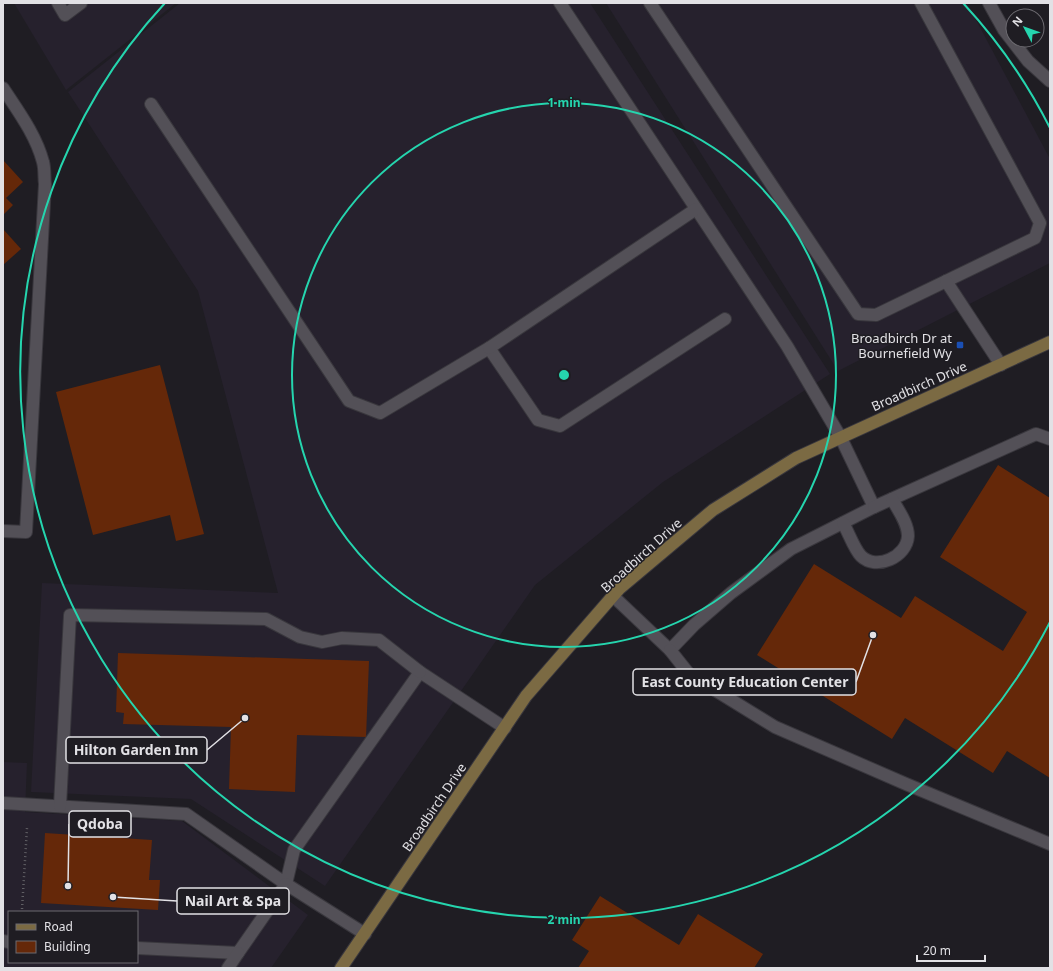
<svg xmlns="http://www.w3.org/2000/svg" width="1053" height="971" font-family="'Noto Sans',sans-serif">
<rect width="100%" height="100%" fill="#1f1d23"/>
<g fill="#26212d" fill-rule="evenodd">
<polygon points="14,3 176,3 66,90"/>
<polygon points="180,3 590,3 830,374 663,482 535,585 325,886 191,799 31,792 42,583 278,593 198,291 68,92"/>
<polygon points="606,3 967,3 1050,159 1050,263 838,371"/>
<path d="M 3,762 L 27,763 L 25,812 L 182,821 L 308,915 L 271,968 L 3,968 ZM 9,912 L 137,912 L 137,962 L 9,962 Z"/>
</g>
<g fill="#652809">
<polygon points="3,160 23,182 6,198 13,205 3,215"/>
<polygon points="3,229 21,249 3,265"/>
<polygon points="160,365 204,534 176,541 170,515 93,535 56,392"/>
<polygon points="998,465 1050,498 1050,778 1007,751 993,773 905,718 892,739 757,655 814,564 901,618 915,596 1003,651 1027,612 940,557"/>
<polygon points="118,653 369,661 366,737 297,735 295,792 229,789 231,727 123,724 124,713 116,712"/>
<polygon points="45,833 152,840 149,880 160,880 158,910 41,903"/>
<polygon points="600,896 679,945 698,914 763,954 754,968 578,968 589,951 572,940"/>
</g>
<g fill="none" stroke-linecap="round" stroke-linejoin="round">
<g stroke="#39373d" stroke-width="14">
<g id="lane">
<polyline points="58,3 65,15 81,3"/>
<polyline points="560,3 787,346 841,438 874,507 791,549 731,593 694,625 670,650 613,596"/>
<polyline points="650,3 858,314 876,315 1035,238 1040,223 921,3"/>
<polyline points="989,3 1004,30 1028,61 1050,81"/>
<path d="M 3,88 C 18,111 36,135 43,162 C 45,169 44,177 45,184 L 26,532 L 3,531"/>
<polyline points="151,104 349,401 380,413 489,348 538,420 560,426 725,319"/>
<polyline points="946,281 1001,365"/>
<polyline points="489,348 696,209"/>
<polyline points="874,507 1036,434 1050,439"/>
<path d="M 843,523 C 848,531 854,549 861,556 C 876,571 907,557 908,536 C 908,523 898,510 892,499"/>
<polyline points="670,650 689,674 775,727 906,784 1050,844"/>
<polyline points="3,803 186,814 286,884 294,850 420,672 505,728"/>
<polyline points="60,806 70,615 266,619 300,637 322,642 342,638 379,640 420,672"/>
<polyline points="3,941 9,942"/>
<polyline points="137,948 238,953 286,884 365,934"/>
<polyline points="228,968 238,953"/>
</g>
</g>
<g stroke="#39373d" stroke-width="14">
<polyline id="secondary" points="341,968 526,696 619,589 713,510 796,458 1050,342"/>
</g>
<polyline stroke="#605f64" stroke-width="2.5" stroke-dasharray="1 3" stroke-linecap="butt" points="22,909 27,828"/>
<use href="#lane" stroke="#535057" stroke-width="12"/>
<use href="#secondary" stroke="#7b6a43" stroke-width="12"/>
</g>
<g fill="none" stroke="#25d5ae" stroke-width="2">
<circle cx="564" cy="375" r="272"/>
<path d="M1050 622A545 545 0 1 1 165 3M963 3A545 545 0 0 1 1050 128"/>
</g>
<rect fill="#1a4fb4" stroke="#1f1d23" stroke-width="1.5" x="956" y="341" width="8" height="8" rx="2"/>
<g text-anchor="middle" stroke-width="3" stroke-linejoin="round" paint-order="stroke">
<g font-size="13" fill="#e2e1e5" stroke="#1f1d23" text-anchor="end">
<text x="952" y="343">Broadbirch Dr at<tspan x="952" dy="15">Bournefield Wy</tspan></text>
</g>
<g font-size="13" fill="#e2e1e5" stroke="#1f1d23">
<text transform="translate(919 386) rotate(-24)" y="5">Broadbirch Drive</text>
<text transform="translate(641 555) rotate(-42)" y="5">Broadbirch Drive</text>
<text transform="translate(434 807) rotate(-56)" y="5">Broadbirch Drive</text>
</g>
</g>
<circle cx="564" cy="375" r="6" fill="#25d5ae" stroke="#1f1d23" stroke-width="2"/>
<g font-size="12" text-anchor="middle" font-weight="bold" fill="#25d5ae" stroke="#1f1d23" stroke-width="3" stroke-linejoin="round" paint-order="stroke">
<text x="564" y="107">1 min</text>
<text x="564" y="924">2 min</text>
</g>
<path fill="none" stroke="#e2e1e5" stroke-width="1.5" d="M873 635L856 682M245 718L207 750M68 886L69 824M113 897L177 901"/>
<g fill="#e2e1e5" stroke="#1f1d23" stroke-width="1.5">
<circle cx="873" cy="635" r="4"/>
<circle cx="245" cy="718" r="4"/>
<circle cx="68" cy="886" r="4"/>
<circle cx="113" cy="897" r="4"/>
</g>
<g fill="#1f1d23" stroke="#e2e1e5" stroke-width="1.5">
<rect x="633" y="669" width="223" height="26" rx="4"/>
<rect x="66" y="737" width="141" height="26" rx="4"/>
<rect x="69" y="811" width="62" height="26" rx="4"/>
<rect x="177" y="888" width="112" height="26" rx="4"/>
</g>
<g font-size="14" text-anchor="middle" font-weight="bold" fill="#e2e1e5">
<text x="745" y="687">East County Education Center</text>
<text x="136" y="755">Hilton Garden Inn</text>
<text x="100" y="829">Qdoba</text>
<text x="233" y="906">Nail Art &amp; Spa</text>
</g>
<rect width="1053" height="971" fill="none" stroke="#e2e1e5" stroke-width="8"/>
<rect x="8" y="911" width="130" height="52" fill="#1f1d23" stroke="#6d6b71"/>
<rect x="16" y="924" width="20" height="6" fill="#7b6a43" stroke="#6d6b71"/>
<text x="44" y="931" font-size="12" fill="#e2e1e5">Road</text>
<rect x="16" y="941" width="20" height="12" fill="#652809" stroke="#6d6b71"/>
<text x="44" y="951" font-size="12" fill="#e2e1e5">Building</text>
<g transform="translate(1025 28) rotate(311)"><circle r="19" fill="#1f1d23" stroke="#6d6b71"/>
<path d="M0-3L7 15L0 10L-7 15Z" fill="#25d5ae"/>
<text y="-6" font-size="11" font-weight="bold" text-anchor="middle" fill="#e2e1e5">N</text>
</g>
<path d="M917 955v6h68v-6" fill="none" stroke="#e2e1e5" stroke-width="2"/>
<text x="923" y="955" font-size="12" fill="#e2e1e5" stroke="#1f1d23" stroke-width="3" paint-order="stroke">20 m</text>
</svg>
